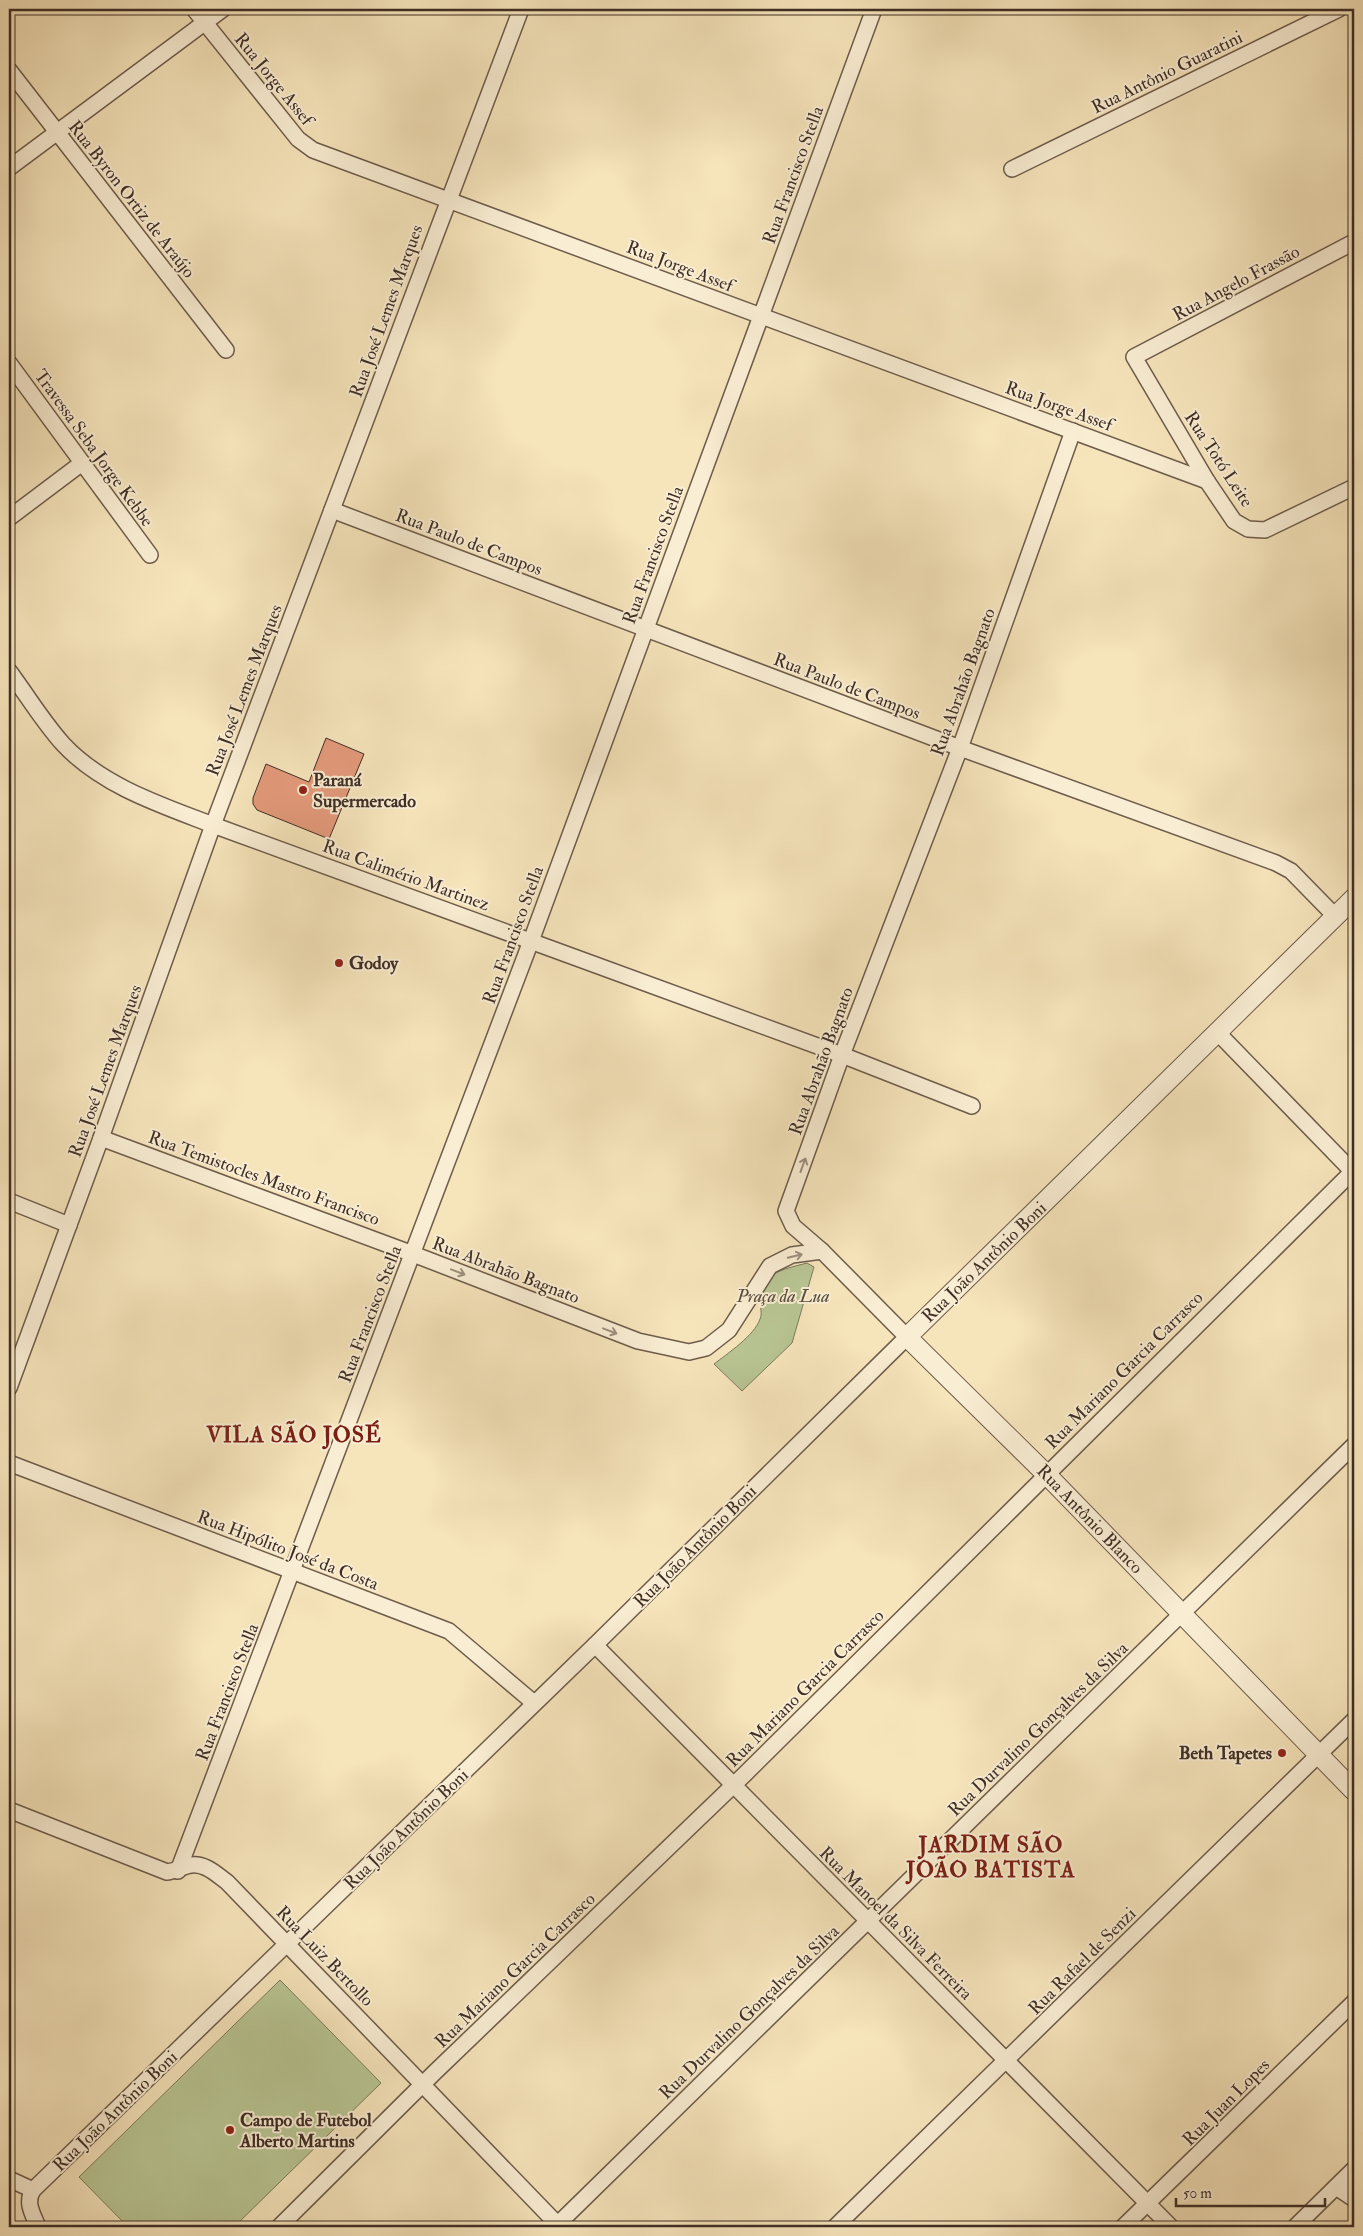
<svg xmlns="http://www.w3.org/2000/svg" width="1363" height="2236" font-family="'IM FELL Double Pica',serif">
<rect width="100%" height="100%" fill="#f6e4bb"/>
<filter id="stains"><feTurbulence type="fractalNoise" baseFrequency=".004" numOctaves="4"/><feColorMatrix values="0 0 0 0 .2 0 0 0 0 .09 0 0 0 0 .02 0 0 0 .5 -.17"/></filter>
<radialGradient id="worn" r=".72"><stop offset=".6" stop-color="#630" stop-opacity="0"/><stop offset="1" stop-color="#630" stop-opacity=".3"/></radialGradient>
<g fill="#b8c593" stroke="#7c7a5c">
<path d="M 807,1263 L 814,1267 L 792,1343 L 742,1391 L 714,1364 C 727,1354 755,1335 760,1319 C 763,1313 759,1303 760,1296 C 761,1272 789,1268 807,1263 Z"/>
<polygon points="280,1980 381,2083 234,2227 128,2227 79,2177"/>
</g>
<polygon fill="#e39a7b" stroke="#3f2e26" points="326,738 364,754 329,839 257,810 253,804 253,798 266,764 309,782"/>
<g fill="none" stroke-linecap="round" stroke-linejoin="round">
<g stroke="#6d5c4b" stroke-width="18">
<g id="minor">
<polyline points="194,9 298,139 313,150 1207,481"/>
<polyline points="9,70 226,350"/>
<polyline points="9,168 223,9"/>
<polyline points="1012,169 1339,9"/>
<polyline points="1354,242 1134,357 1207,481 1234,521 1248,529 1265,530 1354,487"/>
<polyline points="9,363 150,555"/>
<polyline points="332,510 960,748 1276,863 1291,871 1335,916"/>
<polyline points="9,518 82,463"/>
<path d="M 9,671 C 27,695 43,722 63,744 C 102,786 161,805 213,825 L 842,1055 L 972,1106"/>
<polyline points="1218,1033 1354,1173"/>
<polyline points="101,1138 413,1254 638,1341 689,1352 706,1348 729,1330 770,1266 792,1255 822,1251"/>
<polyline points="9,1201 69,1225"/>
<polyline points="9,1388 101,1138 213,825 521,9"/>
<polyline points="9,1463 449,1631 534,1703"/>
<polyline points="595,1645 1171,2227"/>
<path d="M 9,1810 L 167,1872 C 176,1871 183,1866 191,1865 C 205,1863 216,1874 227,1882 L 560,2227"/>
<polyline points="178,1871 531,941 874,9"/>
<polyline points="9,2179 33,2190"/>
<polyline points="1336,2187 1354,2199"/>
<path d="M 38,2227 C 33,2214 25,2203 33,2190 L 595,1645 L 907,1337 L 822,1251 L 793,1226 L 786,1211 L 842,1055 L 960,748 L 1073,431"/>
<polyline points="279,2227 434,2073 745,1774 1354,1170"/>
<polyline points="555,2227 1354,1445"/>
<polyline points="835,2227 1354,1720"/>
<polyline points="1123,2227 1354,2002"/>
<polyline points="1295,2227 1354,2169"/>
</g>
</g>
<g stroke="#6d5c4b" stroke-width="21">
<polyline id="tertiary" points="1354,898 907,1337 1046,1474 1354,1791"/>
</g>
<use href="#minor" stroke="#f9edd3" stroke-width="15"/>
<use href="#tertiary" stroke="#f9edd3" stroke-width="19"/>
</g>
<defs><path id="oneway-shaft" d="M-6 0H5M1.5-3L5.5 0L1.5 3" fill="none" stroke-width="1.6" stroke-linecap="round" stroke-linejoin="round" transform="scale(1.25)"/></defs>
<g stroke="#9c8e7c">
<use href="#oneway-shaft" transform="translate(803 1165) rotate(-70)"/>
<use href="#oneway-shaft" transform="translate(795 1256) rotate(-14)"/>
<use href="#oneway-shaft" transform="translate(458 1272) rotate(21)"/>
<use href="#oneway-shaft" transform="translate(610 1331) rotate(21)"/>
</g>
<g fill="#8f2418" stroke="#f9edd3" stroke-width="2">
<circle cx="303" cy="790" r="5"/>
<circle cx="339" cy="963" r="5"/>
<circle cx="1282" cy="1753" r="5"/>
<circle cx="230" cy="2130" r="5"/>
</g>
<g text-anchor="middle" stroke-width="4" stroke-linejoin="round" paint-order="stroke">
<g font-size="18" fill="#3f2e26" stroke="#f9edd3">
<text transform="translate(1167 72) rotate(-26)" y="6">Rua Antônio Guaratini</text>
<text transform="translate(274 79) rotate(51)" y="6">Rua Jorge Assef</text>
<text transform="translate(793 175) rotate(-70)" y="6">Rua Francisco Stella</text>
<text transform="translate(132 199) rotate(52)" y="6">Rua Byron Ortiz de Araújo</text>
<text transform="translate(680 266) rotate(21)" y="6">Rua Jorge Assef</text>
<text transform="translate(1236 283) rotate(-28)" y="6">Rua Angelo Frassão</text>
<text transform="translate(386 311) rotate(-70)" y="6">Rua José Lemes Marques</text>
<text transform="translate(1059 406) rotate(20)" y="6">Rua Jorge Assef</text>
<text transform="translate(94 448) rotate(54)" y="6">Travessa Seba Jorge Kebbe</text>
<text transform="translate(1219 459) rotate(57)" y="6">Rua Totó Leite</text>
<text transform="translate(469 542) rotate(21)" y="6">Rua Paulo de Campos</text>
<text transform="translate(653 555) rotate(-70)" y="6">Rua Francisco Stella</text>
<text transform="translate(963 682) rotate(-70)" y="6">Rua Abrahão Bagnato</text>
<text transform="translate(847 686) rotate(21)" y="6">Rua Paulo de Campos</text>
<text transform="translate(244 690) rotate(-69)" y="6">Rua José Lemes Marques</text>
<text transform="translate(406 875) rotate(20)" y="6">Rua Calimério Martinez</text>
<text transform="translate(513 935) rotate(-70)" y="6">Rua Francisco Stella</text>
<text transform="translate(821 1061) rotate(-70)" y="6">Rua Abrahão Bagnato</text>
<text transform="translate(105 1071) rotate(-70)" y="6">Rua José Lemes Marques</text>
<text transform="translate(264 1178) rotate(20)" y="6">Rua Temistocles Mastro Francisco</text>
<text transform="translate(984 1262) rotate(-44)" y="6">Rua João Antônio Boni</text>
<text transform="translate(506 1270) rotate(21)" y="6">Rua Abrahão Bagnato</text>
<text transform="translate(370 1314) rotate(-69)" y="6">Rua Francisco Stella</text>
<text transform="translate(1124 1370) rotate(-45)" y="6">Rua Mariano Garcia Carrasco</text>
<text transform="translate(1090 1519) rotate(46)" y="6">Rua Antônio Blanco</text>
<text transform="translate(695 1546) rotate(-45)" y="6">Rua João Antônio Boni</text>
<text transform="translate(288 1550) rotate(21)" y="6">Rua Hipólito José da Costa</text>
<text transform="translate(805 1688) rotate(-45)" y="6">Rua Mariano Garcia Carrasco</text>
<text transform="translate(227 1692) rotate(-69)" y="6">Rua Francisco Stella</text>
<text transform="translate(1038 1729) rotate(-44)" y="6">Rua Durvalino Gonçalves da Silva</text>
<text transform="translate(406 1829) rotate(-44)" y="6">Rua João Antônio Boni</text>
<text transform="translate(896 1923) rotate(45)" y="6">Rua Manoel da Silva Ferreira</text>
<text transform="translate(325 1956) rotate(46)" y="6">Rua Luiz Bertollo</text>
<text transform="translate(1082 1961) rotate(-45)" y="6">Rua Rafael de Senzi</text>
<text transform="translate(515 1970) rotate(-44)" y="6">Rua Mariano Garcia Carrasco</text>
<text transform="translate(749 2012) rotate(-44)" y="6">Rua Durvalino Gonçalves da Silva</text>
<text transform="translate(1226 2102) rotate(-45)" y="6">Rua Juan Lopes</text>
<text transform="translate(115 2111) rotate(-44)" y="6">Rua João Antônio Boni</text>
</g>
<g font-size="18" font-weight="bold" fill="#3f2e26" stroke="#f9edd3" text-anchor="start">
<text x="313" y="786">Paraná<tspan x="313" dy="21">Supermercado</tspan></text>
<text x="349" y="969">Godoy</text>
<text x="1272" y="1759" text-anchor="end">Beth Tapetes</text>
<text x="240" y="2126">Campo de Futebol<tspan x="240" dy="21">Alberto Martins</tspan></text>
</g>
<g font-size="18" font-style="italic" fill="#574c3c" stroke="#f9edd3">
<text x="783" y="1302">Praça da Lua</text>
</g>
<g font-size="22" font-weight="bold" letter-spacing="1" fill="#7a1f14" stroke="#f9edd3">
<text x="294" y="1442">VILA SÃO JOSÉ</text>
<text x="991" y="1852">JARDIM SÃO<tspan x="991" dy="25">JOÃO BATISTA</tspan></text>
</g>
</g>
<rect width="1363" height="2236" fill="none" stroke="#f6e4bb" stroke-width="30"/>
<rect x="10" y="10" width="1343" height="2216" fill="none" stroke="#3f2e26" stroke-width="2.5"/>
<rect x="15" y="15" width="1333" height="2206" fill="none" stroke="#3f2e26"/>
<path d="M1176 2198v8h149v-8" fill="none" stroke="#3f2e26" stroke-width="2.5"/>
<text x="1183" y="2198" font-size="15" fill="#3f2e26" stroke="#f9edd3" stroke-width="4" paint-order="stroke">50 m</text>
<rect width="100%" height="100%" filter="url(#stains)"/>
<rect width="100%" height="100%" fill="url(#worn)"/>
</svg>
